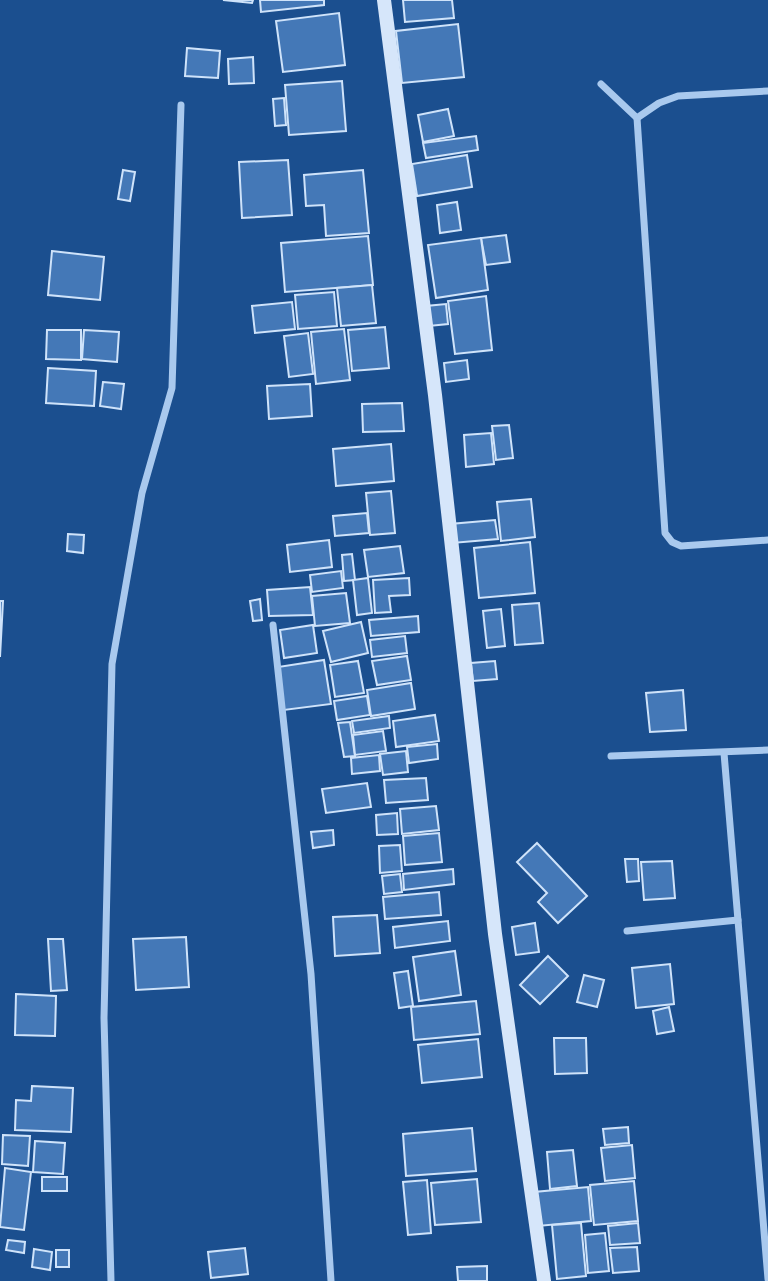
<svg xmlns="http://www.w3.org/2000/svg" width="768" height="1281" font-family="Ubuntu,sans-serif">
<rect width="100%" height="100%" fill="#1b4f8f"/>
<g fill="#4478b7" stroke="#cfe3fa" stroke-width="2">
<polygon points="223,0 253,0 252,3"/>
<polygon points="260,0 324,0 324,5 261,12"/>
<polygon points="403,0 452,0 454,18 405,22"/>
<polygon points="339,13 345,65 283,72 276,21"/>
<polygon points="458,24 464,77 402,83 396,31"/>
<polygon points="187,48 220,51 218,78 185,76"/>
<polygon points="253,57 254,83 229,84 228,59"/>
<polygon points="342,81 346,131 289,135 285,85"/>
<polygon points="284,98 286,125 275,126 273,99"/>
<polygon points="448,109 454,136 423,142 418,115"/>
<polygon points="476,136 478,150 426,158 423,143"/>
<polygon points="467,155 472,187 417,196 412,164"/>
<polygon points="288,160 292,215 242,218 239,162"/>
<polygon points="123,170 135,172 130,201 118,199"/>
<polygon points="363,170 369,233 326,236 324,205 306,206 304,175"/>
<polygon points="457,202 461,230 440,233 437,205"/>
<polygon points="506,235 510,262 486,265 481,238"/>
<polygon points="368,236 373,285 285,292 281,243"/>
<polygon points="481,238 488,290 436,298 428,245"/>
<polygon points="52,251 104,257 100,300 48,295"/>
<polygon points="372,285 376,323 341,326 337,288"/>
<polygon points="334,292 337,326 298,329 295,295"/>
<polygon points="486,296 492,350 455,354 448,301"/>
<polygon points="292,302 295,329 255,333 252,306"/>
<polygon points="446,304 448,324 429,326 426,306"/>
<polygon points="385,327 389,368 352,371 348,330"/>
<polygon points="344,329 350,380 316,384 311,332"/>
<polygon points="47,330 81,330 81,360 46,359"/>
<polygon points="84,330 119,332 117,362 82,359"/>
<polygon points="308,333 313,374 289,377 284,336"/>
<polygon points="467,360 469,379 446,382 444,363"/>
<polygon points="48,368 96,371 94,406 46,403"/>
<polygon points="103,382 124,384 121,409 100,406"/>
<polygon points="310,384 312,416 269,419 267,386"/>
<polygon points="402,403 404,431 363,432 362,404"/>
<polygon points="509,425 513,458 496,460 492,426"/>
<polygon points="491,433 494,464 466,467 464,435"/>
<polygon points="391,444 394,481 336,486 333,449"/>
<polygon points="391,491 395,533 370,535 366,493"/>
<polygon points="531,499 535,537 501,541 497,502"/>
<polygon points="367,513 369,533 335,536 333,516"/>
<polygon points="495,520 498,539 452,543 450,524"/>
<polygon points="68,534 84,535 83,553 67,551"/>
<polygon points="329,540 332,567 290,572 287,545"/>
<polygon points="530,542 535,593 479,598 474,548"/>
<polygon points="400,546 404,573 368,577 364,550"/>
<polygon points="352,554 355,580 344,581 342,555"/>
<polygon points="341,571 343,588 312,592 310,575"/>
<polygon points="368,578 372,613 357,615 353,580"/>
<polygon points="409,578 410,595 389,596 391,612 375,613 373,580"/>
<polygon points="310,587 313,615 269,616 267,590"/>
<polygon points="346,593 350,623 315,626 312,596"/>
<polygon points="260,599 262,620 253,621 250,601"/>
<polygon points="0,601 3,601 0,657"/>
<polygon points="539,603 543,643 515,645 512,605"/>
<polygon points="501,609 505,646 487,648 483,611"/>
<polygon points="418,616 419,632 371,636 369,620"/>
<polygon points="361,622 368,653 331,662 323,631"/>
<polygon points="313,625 317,653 284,658 280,630"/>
<polygon points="405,636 407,653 372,657 370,640"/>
<polygon points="407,656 411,680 377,685 372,661"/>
<polygon points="324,660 331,704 284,710 278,667"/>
<polygon points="358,661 364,693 335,697 330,665"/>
<polygon points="495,661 497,679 473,681 471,663"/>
<polygon points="411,683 415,709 371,716 367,690"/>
<polygon points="683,690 686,730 650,732 646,693"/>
<polygon points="367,696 370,715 337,720 334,701"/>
<polygon points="435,715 439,741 396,747 393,721"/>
<polygon points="389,716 390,728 354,733 352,721"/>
<polygon points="350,722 355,756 344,757 338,723"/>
<polygon points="383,731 386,751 355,755 353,735"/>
<polygon points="437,744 438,759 409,763 407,747"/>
<polygon points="406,751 408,772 383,775 380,754"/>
<polygon points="379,755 380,771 352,774 351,758"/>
<polygon points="426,778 428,800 386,803 384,780"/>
<polygon points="367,783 371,807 326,813 322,789"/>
<polygon points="436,806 439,830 402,834 400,809"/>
<polygon points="397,813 398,834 377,835 376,815"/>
<polygon points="333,830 334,845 313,848 311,832"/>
<polygon points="439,833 442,862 405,865 403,836"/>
<polygon points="537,843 587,896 558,923 538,902 547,893 517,862"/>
<polygon points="400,845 402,871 380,873 379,846"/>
<polygon points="625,859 638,859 639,881 627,882"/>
<polygon points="672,861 675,898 644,900 641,862"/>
<polygon points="453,869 454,884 404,890 403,874"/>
<polygon points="400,874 402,892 384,894 382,876"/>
<polygon points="439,892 441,915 385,919 383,897"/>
<polygon points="377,915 380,953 335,956 333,917"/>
<polygon points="448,921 450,941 395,948 393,927"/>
<polygon points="535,923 539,952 516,955 512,927"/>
<polygon points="186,937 189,987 136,990 133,939"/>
<polygon points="48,939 63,939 67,990 51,991"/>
<polygon points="455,951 461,995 419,1001 413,957"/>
<polygon points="548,956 568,976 540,1004 520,985"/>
<polygon points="670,964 674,1004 636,1008 632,968"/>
<polygon points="408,971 413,1006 399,1008 394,973"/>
<polygon points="584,975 604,980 597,1007 577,1002"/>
<polygon points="16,994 56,996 55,1036 15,1035"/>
<polygon points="476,1001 480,1034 414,1040 411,1007"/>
<polygon points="669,1007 674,1031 657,1034 653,1011"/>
<polygon points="554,1038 586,1038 587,1073 555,1074"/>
<polygon points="478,1039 482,1077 422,1083 418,1045"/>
<polygon points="32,1086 73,1088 71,1132 15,1130 16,1100 31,1101"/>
<polygon points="628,1127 629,1143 605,1145 603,1129"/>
<polygon points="472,1128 476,1171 406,1176 403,1134"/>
<polygon points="3,1135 30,1136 28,1166 2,1164"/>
<polygon points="35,1141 65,1143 63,1174 33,1172"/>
<polygon points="632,1145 635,1178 605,1181 601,1148"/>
<polygon points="573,1150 577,1186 550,1189 547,1152"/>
<polygon points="5,1168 31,1172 24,1230 0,1227"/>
<rect x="42" y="1177" width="25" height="14"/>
<polygon points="477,1179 481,1222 435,1225 431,1183"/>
<polygon points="427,1180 431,1233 408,1235 403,1182"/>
<polygon points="634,1181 638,1221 594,1225 590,1185"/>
<polygon points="588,1187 591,1221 538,1226 534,1192"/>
<polygon points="581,1223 586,1276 557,1279 552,1225"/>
<polygon points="638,1223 640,1243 610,1245 608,1226"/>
<polygon points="605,1233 609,1271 588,1273 585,1235"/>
<polygon points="8,1240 25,1242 24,1253 6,1250"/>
<polygon points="637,1247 639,1271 613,1273 610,1248"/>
<polygon points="245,1248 248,1274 211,1278 208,1252"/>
<polygon points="34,1249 52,1252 50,1270 32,1267"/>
<rect x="56" y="1250" width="13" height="17"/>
<polygon points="487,1266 487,1281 458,1281 457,1267"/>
</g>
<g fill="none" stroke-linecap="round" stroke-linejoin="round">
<g stroke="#a9c9ee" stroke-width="7">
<polyline points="601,84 637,118 659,103 678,96 768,91"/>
<polyline points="637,118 665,533 672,542 681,546 768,540"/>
<polyline points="273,625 311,974 331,1281"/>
<polyline points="724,753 768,1279"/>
<polyline points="611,756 768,750"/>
<polyline points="627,931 738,920"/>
<polyline points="111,1281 104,1018 112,664 142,493 172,388 181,105"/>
</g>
<polyline stroke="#d6e6fa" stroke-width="14" points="384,0 435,395 495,934 544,1281"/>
</g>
</svg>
